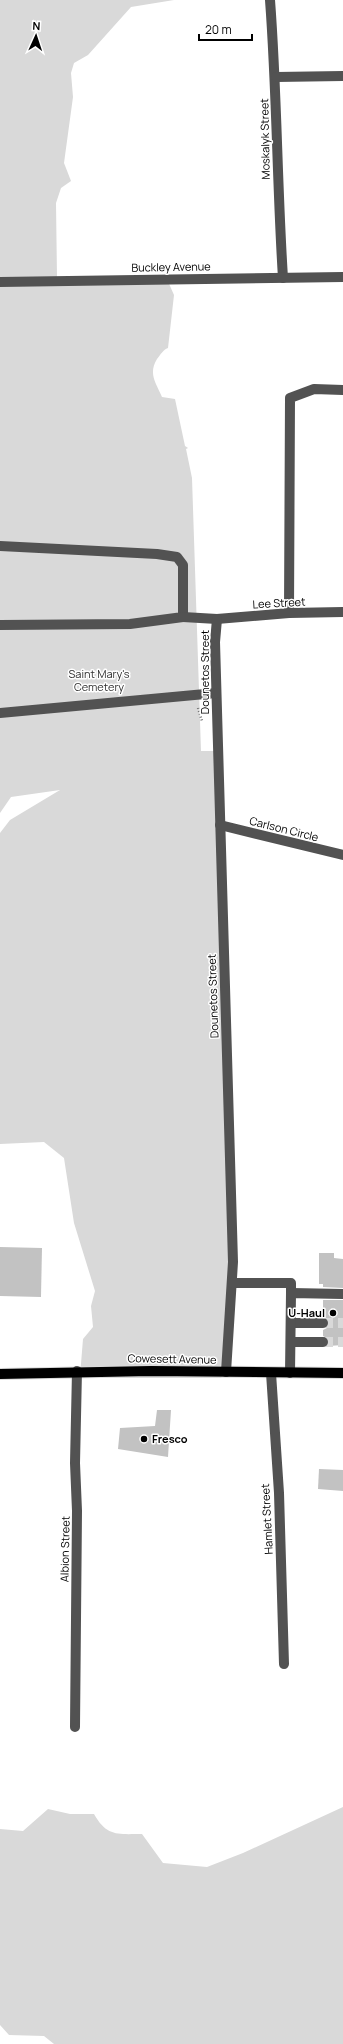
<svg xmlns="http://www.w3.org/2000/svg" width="343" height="2044" font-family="Manrope,sans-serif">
<rect width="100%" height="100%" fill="#fff"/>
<g fill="#d9d9d9">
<path d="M 0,0 L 174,0 L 131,7 L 88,55 L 74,63 L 71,73 L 73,97 L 64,163 L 71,181 L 61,188 L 56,203 L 57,277 L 166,277 L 174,295 L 168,348 C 163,350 161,354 157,359 C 148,374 156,383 162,397 L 175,399 L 185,446 L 188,448 L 186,449 L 192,478 L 201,751 L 217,751 L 232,1255 L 224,1374 L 221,1378 L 90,1378 L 80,1376 L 83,1339 L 93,1327 L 91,1306 L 95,1291 L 74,1223 L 64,1158 L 44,1142 L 0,1144 L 0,833 L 10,820 L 60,790 L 11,797 L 0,813 Z"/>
<path d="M 343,1807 L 343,2044 L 54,2044 L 44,2036 L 9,2035 L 0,2025 L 0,1829 L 23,1831 L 48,1809 L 70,1814 L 94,1814 C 107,1837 118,1834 142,1834 L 163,1863 L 207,1867 L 243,1853 Z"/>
</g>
<g fill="#c2c2c2">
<polygon points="0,1247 42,1248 41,1297 0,1296"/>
<polygon points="319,1253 334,1253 334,1258 343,1259 343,1288 323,1287 323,1284 319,1284"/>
<polygon points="323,1300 343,1300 343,1345 328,1346 329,1339 323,1336 323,1330 327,1328 329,1323 328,1319 323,1316"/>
<polygon points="157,1410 171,1410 168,1457 118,1449 120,1428 155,1426"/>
<polygon points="319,1469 343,1470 343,1491 318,1489"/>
</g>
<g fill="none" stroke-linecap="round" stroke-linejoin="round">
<g stroke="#d9d9d9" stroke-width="10" stroke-dasharray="10 5" stroke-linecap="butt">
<polyline points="323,1323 343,1323"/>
<polyline points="323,1342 343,1342"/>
</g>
<g stroke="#dbdbdb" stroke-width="12">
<polyline id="major" points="0,1374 151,1371 343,1373"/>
</g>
<polyline stroke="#747474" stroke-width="2.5" stroke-dasharray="1 2" stroke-linecap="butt" points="198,708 202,721"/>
<g stroke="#525252" stroke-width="10">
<path d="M 270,0 C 277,92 277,185 283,278"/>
<polyline points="276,77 343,76"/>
<polyline points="0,282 343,277"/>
<polyline points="0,546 157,554 177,557 183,565 183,617 130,624 0,625"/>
<polyline points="289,613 290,398 314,389 343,390"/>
<polyline points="183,617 217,619 289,613 343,612"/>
<polyline points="217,619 215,642 233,1262 226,1372"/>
<polyline points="0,713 216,693"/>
<polyline points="220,825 343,855"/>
<polyline points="232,1283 291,1283 291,1293"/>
<polyline points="291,1323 323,1323"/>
<polyline points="291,1342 323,1342"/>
<polyline points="271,1373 279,1493 284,1664"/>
<polyline points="290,1373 291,1293 343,1294"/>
<polyline points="75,1727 77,1511 75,1463 77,1371"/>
</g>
<use href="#major" stroke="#000" stroke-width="10"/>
</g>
<g fill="#000" stroke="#fff" stroke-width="1.5">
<circle cx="333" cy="1313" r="4"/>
<circle cx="144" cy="1439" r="4"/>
</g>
<g text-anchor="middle" stroke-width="3" stroke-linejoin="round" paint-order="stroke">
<g font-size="11" fill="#000" stroke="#fff">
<text transform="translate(265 139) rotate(-91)" y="4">Moskalyk Street</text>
<text transform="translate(171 267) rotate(-1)" y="4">Buckley Avenue</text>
<text transform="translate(279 603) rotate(-3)" y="4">Lee Street</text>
<text transform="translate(205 672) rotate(-90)" y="4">Dounetos Street</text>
<text transform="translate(284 829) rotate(14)" y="4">Carlson Circle</text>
<text transform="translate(213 996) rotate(-92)" y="4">Dounetos Street</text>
<text transform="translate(172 1359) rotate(1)" y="4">Cowesett Avenue</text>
<text transform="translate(267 1519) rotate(-93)" y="4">Hamlet Street</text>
<text transform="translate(65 1549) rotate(-89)" y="4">Albion Street</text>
</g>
<g font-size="11" fill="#303030" stroke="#fff">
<text x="99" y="678">Saint Mary's<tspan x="99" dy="13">Cemetery</tspan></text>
</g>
<g font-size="11" font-weight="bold" fill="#000" stroke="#fff" text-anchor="end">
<text x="325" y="1317">U-Haul</text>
<text x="152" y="1443" text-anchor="start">Fresco</text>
</g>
</g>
<g transform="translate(36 36) rotate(3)" stroke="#ffffff" stroke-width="3" paint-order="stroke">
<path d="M0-3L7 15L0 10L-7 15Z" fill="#000000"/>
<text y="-6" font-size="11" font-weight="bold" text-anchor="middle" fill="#000000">N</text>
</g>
<path d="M199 34v6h53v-6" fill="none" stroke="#000000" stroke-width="2"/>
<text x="205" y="34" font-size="12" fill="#000000" stroke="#ffffff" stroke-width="3" paint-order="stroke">20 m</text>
</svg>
